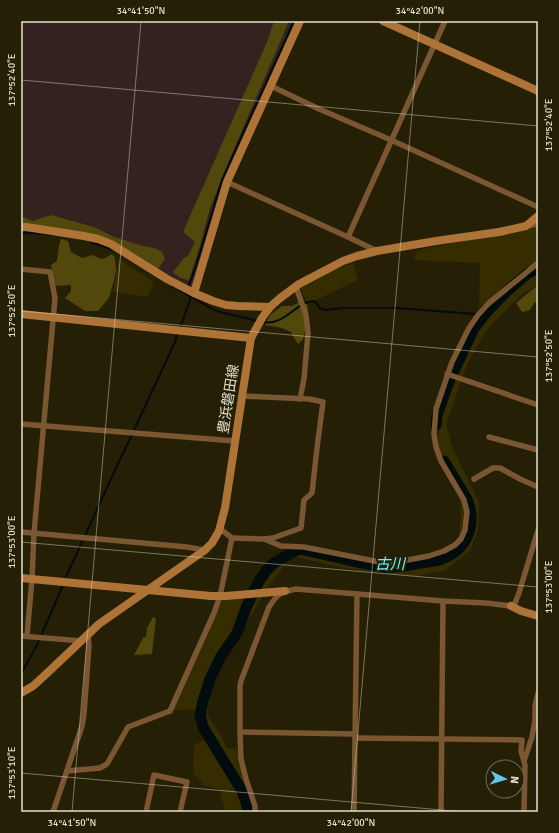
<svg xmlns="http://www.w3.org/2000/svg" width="559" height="833" font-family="Signika,'Noto Sans JP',sans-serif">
<rect width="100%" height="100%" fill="#252005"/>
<polygon fill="#352220" points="21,21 299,21 227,182 191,297 98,239 21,228"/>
<g fill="#352d00">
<polygon points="538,225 538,285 521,295 485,332 467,365 446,424 452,446 461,466 470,483 479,503 478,530 470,551 444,571 415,576 379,573 334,566 292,556 270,584 224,660 212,688 207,714 220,734 227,748 238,749 255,812 225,812 219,789 205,786 193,773 194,745 204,740 196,718 194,709 170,711 220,596 248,595 263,567 292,546 384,563 441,552 458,542 461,516 459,493 438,447 440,407 461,343 485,307 485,314 496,298 531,268 479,308 480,263 414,260 416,251"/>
<polygon points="119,259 154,282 147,297 113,292"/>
<polygon points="353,263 358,280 316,300 306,301 300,287 323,274"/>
</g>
<g fill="#52480c">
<polygon points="274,21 289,21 231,156 210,208 201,242 189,280 180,278 173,272 184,258 188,256 195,242 183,232 267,42"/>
<polygon points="51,215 94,227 114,237 143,246 155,248 162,252 165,259 158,269 109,243 21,227 21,216 32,221"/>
<path d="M 61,239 L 68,241 L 71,252 L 82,258 L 93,255 C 102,260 102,260 112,254 L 115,258 L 116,271 L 114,280 L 109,298 L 98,311 L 85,311 L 65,298 L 71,291 L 71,285 L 55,286 L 51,265 L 57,261 L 59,245 Z"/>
<polygon points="538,285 538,302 535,302 530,310 522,312 516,303"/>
<polygon points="300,302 307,304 308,308 307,323 303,339 298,344 294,338 291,332 282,328 265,325 270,315 282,306 292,306"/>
<polygon points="153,617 156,619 152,654 134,655 143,638 146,637 147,628"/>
</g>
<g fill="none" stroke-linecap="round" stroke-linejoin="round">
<g stroke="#020c0d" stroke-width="2">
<polyline points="21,233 34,233 54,235"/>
<polyline points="91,242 114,250"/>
<polyline points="172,286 216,311 258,321"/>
<polyline points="188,287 196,266 222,180 294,21"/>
<path d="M 262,322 C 280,326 291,310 305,303 C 308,302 311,302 314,301 L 321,309 L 325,310 L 344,308 L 397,308 L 476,314"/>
<polyline points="180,328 191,297"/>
<polyline points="65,579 122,455 128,443 134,430 175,342 178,332"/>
<polyline points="21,674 37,645 63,585"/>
</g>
<g stroke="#020c0d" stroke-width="11">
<polyline points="436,425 437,415 448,384 474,328 485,314 507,291 527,274 538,268"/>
<path d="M 248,812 L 246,802 L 242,791 L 203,727 L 200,715 L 203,701 L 210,679 L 220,658 L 237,633 L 246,608 L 259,581 L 266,571 L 274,563 L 293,552 L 300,549 C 316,553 332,556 348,560 C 359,562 370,565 382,567 C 393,568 404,566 415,564 C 424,562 434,562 442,559 C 468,549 477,524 467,499 L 444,461"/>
</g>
<g stroke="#7a5632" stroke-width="5.5">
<polyline points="271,86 319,109 391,140 538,207"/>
<polyline points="227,182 348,237 377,251"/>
<polyline points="526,226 538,224"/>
<polyline points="348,237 445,21"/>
<polyline points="21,269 50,272 55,298 34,533 32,579 27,636"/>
<polyline points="296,287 306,315 308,333 304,379 300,399"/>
<polyline points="447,374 538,405"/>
<polyline points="21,424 235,441"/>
<polyline points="489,437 538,450"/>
<polyline points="474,479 493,468 500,468 520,479 538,487"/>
<polyline points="21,532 187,547 204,550"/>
<polyline points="232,538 264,539 273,538 301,528 304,500 312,493 317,448 323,402 309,399 242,396"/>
<polyline points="264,539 281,546 304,547 384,563 397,562 429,556 444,551 455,545 461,539 465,530 467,512 464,500 441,461 436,447 434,434 436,409 452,362 469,328 478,315 489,303 538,263"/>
<polyline points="21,636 82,641"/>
<polyline points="240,732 355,734"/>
<polyline points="355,738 522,740 521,751 525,765 524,812"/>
<polyline points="524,761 532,737 535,720 535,706 538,693"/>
<polyline points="67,771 100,768 107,764 128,727 170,711 214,613 220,596 232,538 219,528"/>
<polyline points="53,812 82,726 84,714 89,646 88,635"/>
<polyline points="146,812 154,775 187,782 180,812"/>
<path d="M 255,812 L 255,806 L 246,779 L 241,759 L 240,732 L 240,686 L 241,681 L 269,607 C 277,594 281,592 296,589 L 443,601 L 486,603 L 511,606 L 515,603 L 519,593 L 538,530"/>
<polyline points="354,812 357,594"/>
<polyline points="441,812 443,601"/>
</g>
<g stroke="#ae7337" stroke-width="8">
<polyline points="383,21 538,91"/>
<polyline points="21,227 26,227 84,236 98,239 111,244 167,279 194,293 213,301 226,305 238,306 270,307"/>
<polyline points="194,293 227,182 300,21"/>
<polyline points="21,314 251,338"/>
<polyline points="21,578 211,596 226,596 285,591"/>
<polyline points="511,606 521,611 538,616"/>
<polyline points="21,693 33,686 43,677 99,624 205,550 212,543 219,531 225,508 251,338 262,318 270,307 279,299 299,284 343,261 357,256 377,251 436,241 499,232 526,226 538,216"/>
</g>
</g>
<path fill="none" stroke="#e1dfce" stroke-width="1" stroke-opacity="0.45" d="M 21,80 L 538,126M 21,311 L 538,357M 21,542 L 538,587M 21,773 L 465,812M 72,812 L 141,21M 351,812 L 420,21"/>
<g text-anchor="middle" stroke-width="4" stroke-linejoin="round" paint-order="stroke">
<g font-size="14" fill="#e1dfce" stroke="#252005">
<text transform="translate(228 399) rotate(-81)" y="5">豊浜磐田線</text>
</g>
<g font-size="15" font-style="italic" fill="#62f7fd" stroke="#252005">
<text x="390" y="569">古川</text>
</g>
</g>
<rect width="559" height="833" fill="none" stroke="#252005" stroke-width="44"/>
<g transform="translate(505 779) rotate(95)"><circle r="19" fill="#252005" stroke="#706c55"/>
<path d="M0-3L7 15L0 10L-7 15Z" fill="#67c4ef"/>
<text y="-6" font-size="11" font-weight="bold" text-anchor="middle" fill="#e1dfce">N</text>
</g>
<rect x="22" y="22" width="515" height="789" fill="none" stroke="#e1dfce" stroke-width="1.5"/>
<g font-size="10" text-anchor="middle" fill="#e1dfce">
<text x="141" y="14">34°41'50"N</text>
<text x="420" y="14">34°42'00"N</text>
<text transform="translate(11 80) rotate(-90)" y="4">137°52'40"E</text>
<text transform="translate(548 125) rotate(-90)" y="4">137°52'40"E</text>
<text transform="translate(11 311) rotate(-90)" y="4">137°52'50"E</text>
<text transform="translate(548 356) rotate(-90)" y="4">137°52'50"E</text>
<text transform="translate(11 542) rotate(-90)" y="4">137°53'00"E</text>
<text transform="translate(548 587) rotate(-90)" y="4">137°53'00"E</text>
<text transform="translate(11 773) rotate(-90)" y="4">137°53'10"E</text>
<text x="72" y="826">34°41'50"N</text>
<text x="351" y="826">34°42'00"N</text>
</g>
</svg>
